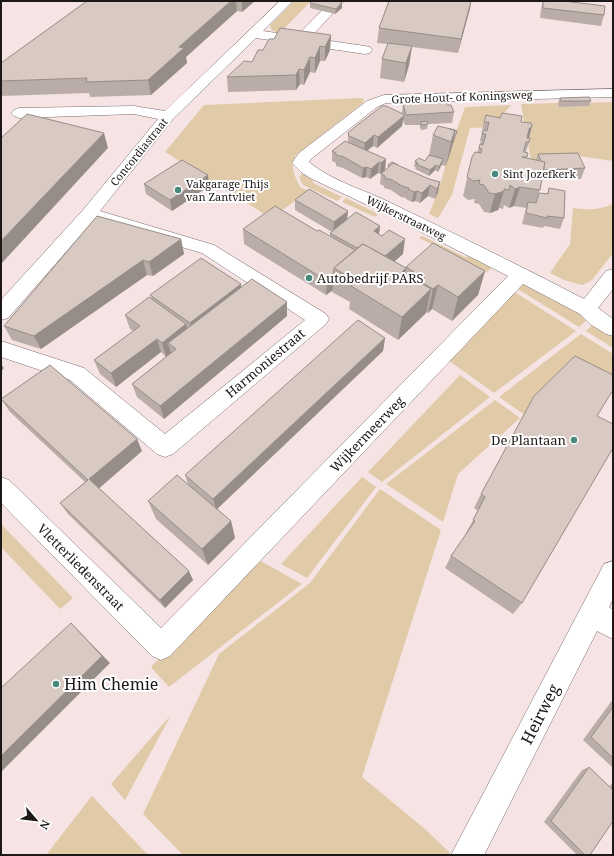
<svg xmlns="http://www.w3.org/2000/svg" width="614" height="856" font-family="'Noto Serif',serif">
<rect width="100%" height="100%" fill="#f6e4e5"/>
<g fill="#e0caa7">
<polygon points="294,1 311,1 279,34 272,30 270,26 271,24"/>
<path d="M 359,98 L 364,99 L 363,103 L 296,155 C 289,166 295,176 300,187 L 309,191 L 271,218 L 165,152 L 204,105 Z"/>
<polygon points="613,102 613,161 579,156 576,160 531,160 521,104 558,103 559,107 588,106 587,103"/>
<polygon points="511,105 493,127 470,128 452,195 438,218 429,214 438,192 450,149 465,107"/>
<polygon points="303,173 312,176 313,183 342,197 337,201 303,185 299,177"/>
<polygon points="346,198 378,214 375,217 342,202"/>
<path d="M 613,204 L 613,253 L 592,280 L 583,285 L 578,284 L 564,280 L 550,273 L 570,244 L 573,208 C 588,210 599,210 613,204 Z"/>
<polygon points="422,236 465,257 474,256 494,265 487,272 419,238"/>
<polygon points="522,284 533,284 588,319 579,327 516,288"/>
<polygon points="513,291 576,331 494,393 448,360"/>
<polygon points="595,323 613,335 613,348 586,331"/>
<polygon points="581,334 613,354 613,387 525,415 499,397"/>
<polygon points="460,375 490,397 382,482 368,472"/>
<polygon points="495,400 520,418 458,474 443,522 386,484"/>
<polygon points="362,477 376,487 307,578 281,564"/>
<polygon points="380,489 441,530 362,777 425,829 450,853 449,855 183,855 143,814 219,654 310,583"/>
<polygon points="1,524 73,598 60,609 1,547"/>
<polygon points="257,559 302,584 169,687 151,667"/>
<polygon points="171,715 125,800 111,784"/>
<polygon points="92,796 148,855 46,855"/>
</g>
<g fill="none" stroke-linecap="round" stroke-linejoin="round">
<g stroke="#7b6c6d" stroke-width="1">
<g id="minor">
<polygon points="280,1 293,1 263,31 297,36 331,1 344,1 310,38 365,46 370,47 372,50 370,53 365,54 256,38 173,119 100,211 214,245 326,314 329,319 326,324 173,454 165,457 157,454 70,380 1,357 1,341 84,368 165,434 305,320 202,253 93,221 8,318 1,320 1,300 83,210 158,119 134,114 19,118 14,116 11,113 14,110 19,108 134,106 165,111"/>
<path d="M 613,89 L 613,97 L 386,103 L 377,107 L 311,159 L 309,162 C 333,182 366,190 393,204 C 457,235 521,266 584,299 L 606,271 L 613,269 L 613,289 L 598,308 L 613,319 L 613,336 L 606,334 L 590,324 L 580,314 L 523,284 L 170,656 L 161,660 L 152,656 L 1,503 L 1,477 L 9,480 L 161,628 L 508,276 L 378,210 L 310,178 L 301,172 L 292,163 L 299,153 L 367,101 L 384,95 Z"/>
<polygon points="613,561 613,599 609,607 613,610 613,639 597,631 484,855 451,855 604,564"/>
</g>
</g>
<use href="#minor" fill="#fff" fill-rule="evenodd"/>
</g>
<g fill="#baada7">
<polygon points="87,1 255,1 242,12 237,11 186,57 187,63 151,95 90,97 89,93 1,96 1,63"/>
<polygon points="389,1 471,1 458,53 412,47 409,65 404,82 380,78 382,59 388,44 377,43 379,28"/>
<polygon points="543,1 578,1 578,3 604,15 601,26 540,18 541,9"/>
<polygon points="310,3 342,8 335,14 310,8"/>
<polygon points="331,35 330,50 325,61 320,61 315,73 310,72 304,85 300,84 296,90 228,92 227,77 252,62 274,39"/>
<polygon points="560,98 591,101 589,106 559,107 558,103"/>
<polygon points="403,104 448,105 454,112 452,123 428,124 427,129 421,130 420,127 420,125 405,125 403,120 402,126 377,148 373,146 367,151 386,159 385,170 380,174 378,173 370,179 366,177 362,178 343,168 336,166 336,163 332,161 332,151 348,142 348,133 402,113"/>
<polygon points="484,122 521,122 529,138 529,142 526,152 528,153 526,158 536,160 538,154 585,168 581,179 541,180 539,193 547,194 549,188 564,218 560,229 544,226 543,228 522,224 526,208 514,206 509,208 504,205 503,209 499,208 498,210 490,213 484,212 479,204 474,203 475,199 468,200 463,196 472,157 477,153 481,141 480,141"/>
<polygon points="433,135 455,136 451,150 446,166 441,165 438,172 435,170 429,176 415,169 416,167 414,167 415,161 425,161 429,155"/>
<polygon points="388,165 429,179 440,182 438,192 435,199 428,196 420,203 415,201 412,202 406,199 406,198 401,197 391,190 384,188 384,186 380,184 381,174 388,167"/>
<polygon points="208,175 209,186 172,211 146,194 144,184"/>
<polygon points="295,200 347,220 380,226 379,234 403,254 394,261 406,268 406,267 485,271 478,295 452,321 432,309 428,313 426,312 426,313 398,340 349,309 350,302 332,292 333,290 326,295 244,244 243,229 317,231 330,236 330,233 332,232 295,210"/>
<polygon points="181,239 184,254 153,276 147,275 41,349 12,340 4,326"/>
<polygon points="241,284 241,287 287,316 164,419 137,397 132,384 166,357 161,352 116,387 100,374 94,360 133,331 130,329 125,315 152,299 150,295"/>
<polygon points="385,338 383,351 217,509 231,521 235,538 208,565 156,519 148,501 188,484 185,475"/>
<polygon points="1,399 142,451 99,488 193,580 165,608 68,514 60,503 85,482 10,412"/>
<polygon points="597,416 522,603 513,614 445,568 451,556 467,533 466,533 478,511 474,508 481,494"/>
<polygon points="613,699 613,768 583,740"/>
<polygon points="589,767 609,787 613,782 613,821 590,855 577,855 544,822 582,770"/>
</g>
<g fill="#978d88">
<polygon points="231,1 236,1 237,11 186,57 187,63 151,95 148,80 179,47"/>
<polygon points="242,1 255,1 242,12"/>
<polygon points="471,1 470,9 458,53 461,39"/>
<polygon points="342,2 342,8 335,14 336,9"/>
<polygon points="331,35 330,50 325,61 325,47"/>
<polygon points="320,46 320,61 315,73 315,58"/>
<polygon points="412,46 409,65 404,82 406,63"/>
<polygon points="310,57 310,72 304,85 304,70"/>
<polygon points="299,69 300,84 296,90 296,75"/>
<polygon points="404,116 402,126 377,148 378,137"/>
<polygon points="532,126 528,142 526,142 529,129"/>
<polygon points="455,130 457,131 455,136 451,150 446,166 451,142"/>
<polygon points="104,133 108,148 1,264 1,241"/>
<polygon points="374,135 373,146 364,153 365,143"/>
<polygon points="386,159 385,170 380,174 381,163"/>
<polygon points="443,159 442,164 438,172 439,167"/>
<polygon points="379,162 378,173 370,179 371,169"/>
<polygon points="436,165 435,170 429,176 430,170"/>
<polygon points="367,167 366,177 362,178 363,168"/>
<polygon points="208,175 209,186 172,211 170,200"/>
<polygon points="440,182 438,192 435,199 437,189"/>
<polygon points="430,185 428,196 420,203 422,193"/>
<polygon points="520,187 514,206 509,208 515,189"/>
<polygon points="417,191 415,201 412,202 414,192"/>
<polygon points="504,191 498,210 490,213 495,194"/>
<polygon points="348,211 347,222 333,232 334,222"/>
<polygon points="380,226 378,240 374,231"/>
<polygon points="181,239 184,254 153,276 149,262"/>
<polygon points="405,239 403,254 378,276 379,261"/>
<polygon points="143,260 147,275 41,349 34,336"/>
<polygon points="406,268 402,292 402,272"/>
<polygon points="485,271 478,295 452,321 458,297"/>
<polygon points="333,275 333,290 326,295 327,281"/>
<polygon points="241,284 242,298 193,337 190,323"/>
<polygon points="438,285 432,309 428,313 433,289"/>
<polygon points="431,289 426,313 398,340 402,317"/>
<polygon points="287,302 287,316 164,419 160,406"/>
<polygon points="186,324 190,338 168,343 171,353 166,357 162,343"/>
<polygon points="385,338 383,351 216,510 213,499"/>
<polygon points="157,339 161,352 116,387 111,373"/>
<polygon points="1,364 4,368 1,372"/>
<polygon points="137,439 142,451 96,491 89,479"/>
<polygon points="231,521 235,538 208,565 202,549"/>
<polygon points="189,571 193,580 165,608 160,600"/>
<polygon points="71,623 110,663 1,772 1,756"/>
</g>
<g fill="#d8c9c2" stroke="#978d88">
<polygon points="87,1 231,1 179,47 184,48 148,80 86,82 87,78 1,81 1,63"/>
<polygon points="312,1 335,1 342,2 336,9 310,3"/>
<polygon points="389,1 471,1 461,39 379,28"/>
<polygon points="543,1 564,1 605,6 604,15 543,8"/>
<polygon points="564,1 578,1 577,2"/>
<polygon points="280,28 331,35 325,47 320,46 315,58 310,57 304,70 299,69 296,75 227,77 244,61 252,62 258,50 263,50 269,39 274,39"/>
<polygon points="388,43 412,46 406,63 382,59"/>
<polygon points="589,97 591,101 561,101 560,98"/>
<polygon points="439,100 446,101 448,105 451,105 454,112 406,115 403,104"/>
<polygon points="382,106 386,106 403,114 404,116 378,137 374,135 365,143 349,136 348,133 355,127"/>
<polygon points="502,113 522,116 521,122 531,123 532,126 529,129 527,138 530,138 529,142 526,142 524,150 524,152 528,153 527,157 522,157 545,162 540,190 520,187 515,189 510,185 509,190 504,189 504,191 495,194 489,193 484,185 479,184 480,180 473,181 467,177 472,157 475,152 481,153 482,149 479,148 480,144 483,145 486,134 482,134 484,130 487,131 489,122 484,122 486,115 500,118"/>
<polygon points="27,114 104,133 1,241 1,138"/>
<polygon points="427,121 428,124 421,125 421,122"/>
<polygon points="438,126 455,130 451,142 433,135"/>
<polygon points="450,129 457,131 452,145 455,130"/>
<polygon points="345,141 386,159 381,163 379,162 371,169 367,167 363,168 344,157 336,155 336,153 332,151"/>
<polygon points="578,153 585,168 544,170 544,168 545,162 541,161 538,154"/>
<polygon points="429,155 443,159 439,167 436,165 430,170 416,164 418,163 415,161 419,158 425,161"/>
<polygon points="182,160 208,175 170,200 144,184"/>
<polygon points="392,162 398,165 393,163 390,166 388,165"/>
<polygon points="393,163 429,179 440,182 437,189 430,185 422,193 417,191 414,192 408,189 409,188 402,186 392,180 385,178 385,176 381,174"/>
<polygon points="549,188 565,191 564,218 547,216 547,218 526,213 528,202 536,203 539,193 548,194"/>
<polygon points="309,189 348,211 334,222 295,200"/>
<polygon points="275,206 317,231 319,230 355,250 334,268 333,275 327,281 243,229"/>
<polygon points="356,212 380,226 374,231 382,236 389,230 405,239 385,256 363,244 357,248 330,233"/>
<polygon points="97,216 181,239 149,262 143,260 34,336 4,326"/>
<polygon points="433,243 485,271 458,297 438,285 433,289 421,282 425,278 413,273 414,272 406,267"/>
<polygon points="363,244 406,268 402,272 431,289 402,317 351,286 356,281 334,268"/>
<polygon points="201,258 241,284 190,323 150,295"/>
<polygon points="252,279 287,302 160,406 132,384 176,349 168,343"/>
<polygon points="149,297 186,324 162,343 157,339 111,373 94,360 140,326 125,315"/>
<polygon points="358,320 385,338 213,499 185,475"/>
<polygon points="575,356 613,375 613,390 597,416 613,424 613,448 522,603 451,556 475,521 473,520 485,497 481,494 534,396"/>
<polygon points="50,365 137,439 89,479 189,571 160,600 60,503 88,480 1,399"/>
<polygon points="177,475 231,521 202,549 148,501"/>
<polygon points="71,623 102,656 1,756 1,688"/>
<polygon points="613,707 613,758 591,737"/>
<polygon points="589,767 613,790 613,821 590,855 585,855 551,821"/>
</g>
<g fill="#478a7d" stroke="#fff" stroke-width="1.5">
<circle cx="495" cy="174" r="4"/>
<circle cx="178" cy="190" r="4"/>
<circle cx="309" cy="278" r="4"/>
<circle cx="574" cy="440" r="4"/>
<circle cx="56" cy="684" r="4"/>
</g>
<g text-anchor="middle" stroke-width="4" stroke-linejoin="round" paint-order="stroke">
<g font-size="11" fill="#1d1717" stroke="#fff">
<text transform="translate(462 97) rotate(-2)" y="4">Grote Hout- of Koningsweg</text>
<text transform="translate(139 152) rotate(-51)" y="4">Concordiastraat</text>
<text transform="translate(406 218) rotate(26)" y="4">Wijkerstraatweg</text>
</g>
<g font-size="11" fill="#1d1717" stroke="#fff" text-anchor="start">
<text x="503" y="178">Sint Jozefkerk</text>
<text x="186" y="188">Vakgarage Thijs<tspan x="186" dy="13">van Zantvliet</tspan></text>
</g>
<g font-size="13" fill="#1d1717" stroke="#fff" text-anchor="start">
<text x="317" y="283">Autobedrijf PARS</text>
<text x="566" y="445" text-anchor="end">De Plantaan</text>
</g>
<g font-size="13" fill="#1d1717" stroke="#fff">
<text transform="translate(265 363) rotate(-40)" y="5">Harmoniestraat</text>
<text transform="translate(367 434) rotate(-46)" y="5">Wijkermeerweg</text>
<text transform="translate(81 567) rotate(45)" y="5">Vletterliedenstraat</text>
</g>
<g font-size="16" fill="#1d1717" stroke="#fff" text-anchor="start">
<text x="64" y="690">Him Chemie</text>
</g>
<g font-size="16" fill="#1d1717" stroke="#fff">
<text transform="translate(540 714) rotate(-63)" y="6">Heirweg</text>
</g>
</g>
<rect width="614" height="856" fill="none" stroke="#1d1717" stroke-width="4"/>
<g transform="translate(36 820) rotate(118)" stroke="#ffffff" stroke-width="3" paint-order="stroke">
<path d="M0-3L7 15L0 10L-7 15Z" fill="#1d1717"/>
<text y="-6" font-size="11" font-weight="bold" text-anchor="middle" fill="#1d1717">N</text>
</g>
</svg>
